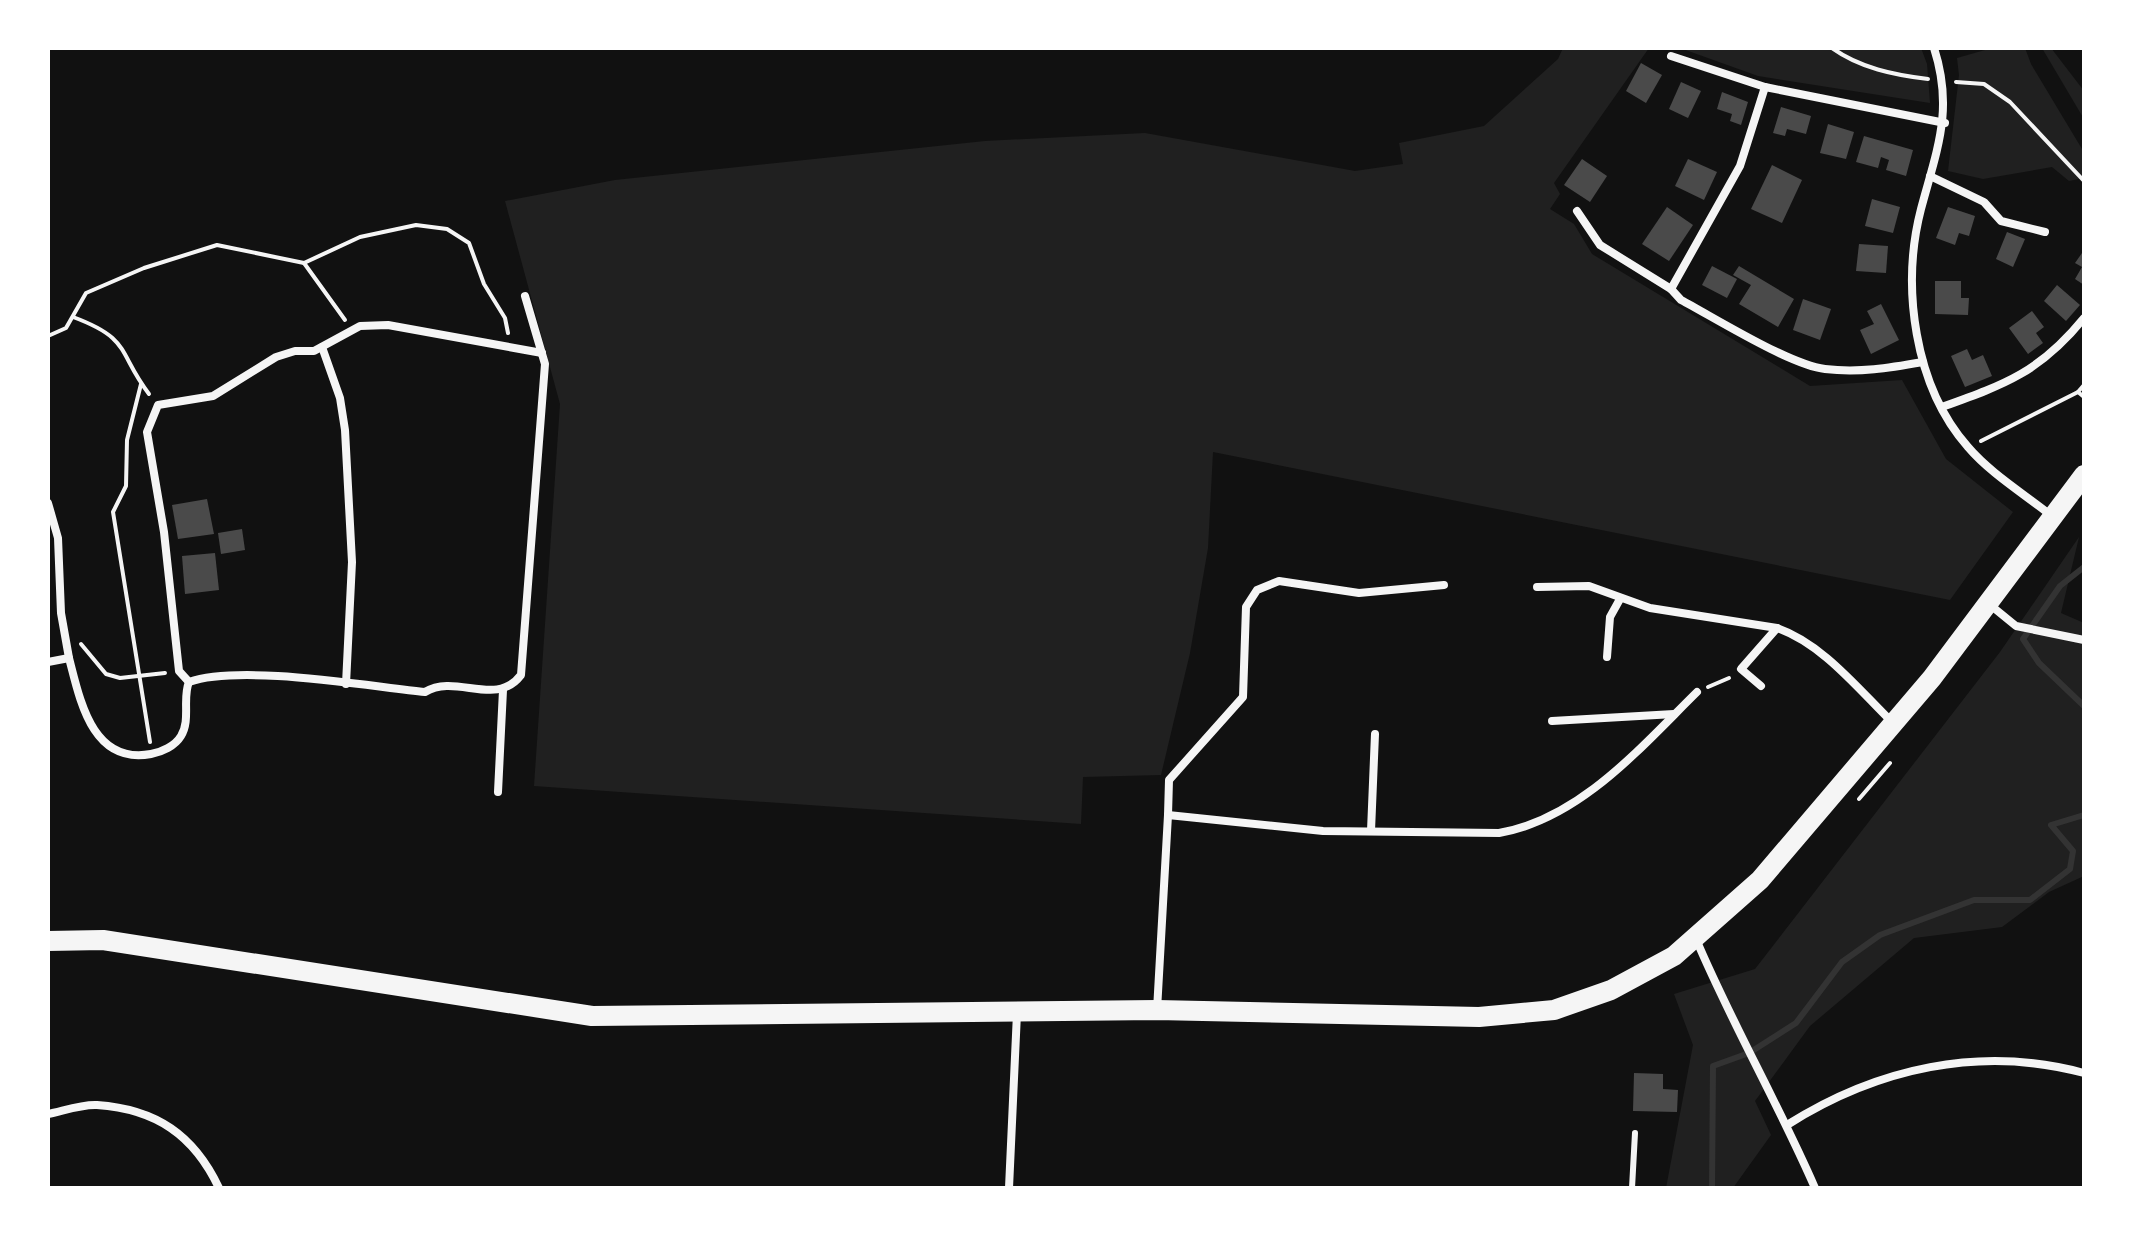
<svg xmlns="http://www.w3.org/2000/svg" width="2132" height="1236" font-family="'Open Sans',sans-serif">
<rect width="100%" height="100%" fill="#111"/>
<g fill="#202020">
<polygon points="1563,48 1649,48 1554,183 1560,194 1550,209 1574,224 1592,254 1810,386 1902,380 1946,459 2013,512 1950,600 1213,452 1208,548 1190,653 1161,775 1083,777 1081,824 534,786 560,404 505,201 615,180 985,141 1145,133 1355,171 1403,164 1399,143 1484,126 1558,59"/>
<polygon points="1680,48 1921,48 1927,64 1930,103 1758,76"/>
<polygon points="1992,48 2025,48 2031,64 2082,149 2084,142 2084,178 2069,181 2052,167 1983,179 1948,171 1959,75 1957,58"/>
<polygon points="2042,48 2051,48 2084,91 2084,119"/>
<polygon points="2079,537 2061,613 2084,623 2084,876 2049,892 2002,927 1914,938 1810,1026 1755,1101 1771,1135 1733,1188 1666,1188 1693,1045 1674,994 1755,969 2000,652"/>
</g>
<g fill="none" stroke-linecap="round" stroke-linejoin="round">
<g stroke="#333" stroke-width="6">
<polyline points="2084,567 2060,586 2023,639 2039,663 2084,706"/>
<polyline points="1712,1188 1713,1066 1749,1053 1796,1023 1842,962 1880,935 1974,900 2030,900 2070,869 2073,851 2051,825 2084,815"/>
</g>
</g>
<g fill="#4a4a4a">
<polygon points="1641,63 1662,75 1646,103 1626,91"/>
<polygon points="1681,82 1701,91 1688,118 1669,109"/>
<polygon points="1722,92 1748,102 1741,125 1730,121 1732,114 1717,109"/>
<polygon points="1781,107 1811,116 1806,134 1787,129 1785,136 1773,133"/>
<polygon points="1828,124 1854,132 1846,159 1820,153"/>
<polygon points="1864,136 1913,150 1906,176 1886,170 1889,160 1881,157 1878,168 1856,162"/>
<polygon points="1582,159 1607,176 1590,202 1564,185"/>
<polygon points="1688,159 1717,172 1704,200 1675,186"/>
<polygon points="1772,165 1802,180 1782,223 1751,209"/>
<polygon points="1872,199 1900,207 1893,233 1865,226"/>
<polygon points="1667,207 1693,225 1669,261 1642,244"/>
<polygon points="1948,207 1975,216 1969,236 1959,233 1955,245 1936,238"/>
<polygon points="2007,232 2025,239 2013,267 1996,259"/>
<polygon points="1859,244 1888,246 1886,273 1856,271"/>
<polygon points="2082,253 2084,254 2084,285 2075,279 2082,267 2075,263"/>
<polygon points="1712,266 1737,279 1727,298 1702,285"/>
<polygon points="1739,266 1794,299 1778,327 1739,304 1751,285 1733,275"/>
<polygon points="1935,281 1961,281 1961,298 1969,298 1968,315 1935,314"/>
<polygon points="2057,285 2080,305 2066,321 2044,301"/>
<polygon points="1803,299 1831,309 1820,340 1793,330"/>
<polygon points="1881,304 1899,340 1871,354 1860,330 1874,324 1867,311"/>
<polygon points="2032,311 2044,327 2036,333 2043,343 2028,354 2009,328"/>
<polygon points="1967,349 1972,360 1983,355 1992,376 1965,387 1951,356"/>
<polygon points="207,499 214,534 178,539 172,505"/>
<polygon points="242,529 245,550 221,554 218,533"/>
<polygon points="215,553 219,590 185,594 182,556"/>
<polygon points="1634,1073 1663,1074 1663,1089 1678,1090 1677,1112 1633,1111"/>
</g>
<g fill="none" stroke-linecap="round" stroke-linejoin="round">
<g stroke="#f5f5f5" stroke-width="4">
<path d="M 1832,48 C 1860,68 1894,75 1928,79"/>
<polyline points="1956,82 1984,84 2010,102 2084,181"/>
<polyline points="304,263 345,320"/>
<path d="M 73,317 C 132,339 117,352 149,394"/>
<polyline points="48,336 66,328 86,293 144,268 217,245 304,263 360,237 416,225 447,229 469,243 484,284 505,318 508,333"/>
<polyline points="141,384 127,440 126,486 113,512 150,742"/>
<polyline points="2084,385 2078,392 2084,397"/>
<polyline points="1981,441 2078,392"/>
<polyline points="48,461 48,475"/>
<polyline points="81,644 106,674 120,678 165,673"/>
<polyline points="1708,687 1729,678"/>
<polyline points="1859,799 1890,763"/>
</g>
<polyline stroke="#f5f5f5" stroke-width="6" points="1632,1188 1635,1133"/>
<g stroke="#f5f5f5" stroke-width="8">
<path d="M 1934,48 C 1954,110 1937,149 1921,209 C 1901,286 1914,386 1968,447 C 1991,474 2026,495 2053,517"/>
<polyline points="1671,56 1765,87"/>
<polyline points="1930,176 1984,202 2001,221 2045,232"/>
<polyline points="1577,211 1600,245 1671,289"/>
<polyline points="322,347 340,398 345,430 352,562 346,684"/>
<path d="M 1923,362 C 1889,368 1859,373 1825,369 C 1790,365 1715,318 1681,300 L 1671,289 L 1740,166 L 1765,87 L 1945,123"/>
<path d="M 1942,407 C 2006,384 2040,372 2084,318"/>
<polyline points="48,503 58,538 61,613 69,658"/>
<polyline points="1537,587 1589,586 1650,608 1777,628"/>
<polyline points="1989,604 2016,626 2084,640"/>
<polyline points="1607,657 1610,617 1620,599"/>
<path d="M 48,662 L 69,658 C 80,700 92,765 151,754 C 162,752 175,746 181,736 C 191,720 182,698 189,682 C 241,664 366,686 425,692 C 456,673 496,708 521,675 L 545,364 L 525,296"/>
<polyline points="189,682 179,671 164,532 147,432 158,405 213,396 276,357 295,351 314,351 360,326 388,325 542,353"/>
<path d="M 1761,686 L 1741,669 L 1777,628 C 1823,644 1859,690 1893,723"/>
<polyline points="1552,721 1674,714"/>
<polyline points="498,792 503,690"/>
<polyline points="1168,815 1169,780 1243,697 1246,607 1257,590 1279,581 1359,593 1444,585"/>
<polyline points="1371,831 1375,734"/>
<path d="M 1696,939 C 1732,1024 1778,1103 1815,1188"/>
<path d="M 1157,1010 L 1168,815 L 1323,831 L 1499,833 C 1580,819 1641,747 1697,692"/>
<path d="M 48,1114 C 63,1111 82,1104 97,1105 C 156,1109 194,1135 219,1188"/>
<path d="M 1787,1125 C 1877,1068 1980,1045 2084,1073"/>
<polyline points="1009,1188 1017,1013"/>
</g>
<polyline stroke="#f5f5f5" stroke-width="20" points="48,941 103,940 592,1016 1157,1010 1479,1017 1554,1010 1611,990 1674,956 1760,880 1932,678 2084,475"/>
</g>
<rect width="2132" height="1236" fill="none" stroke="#ffffff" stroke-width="100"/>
</svg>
